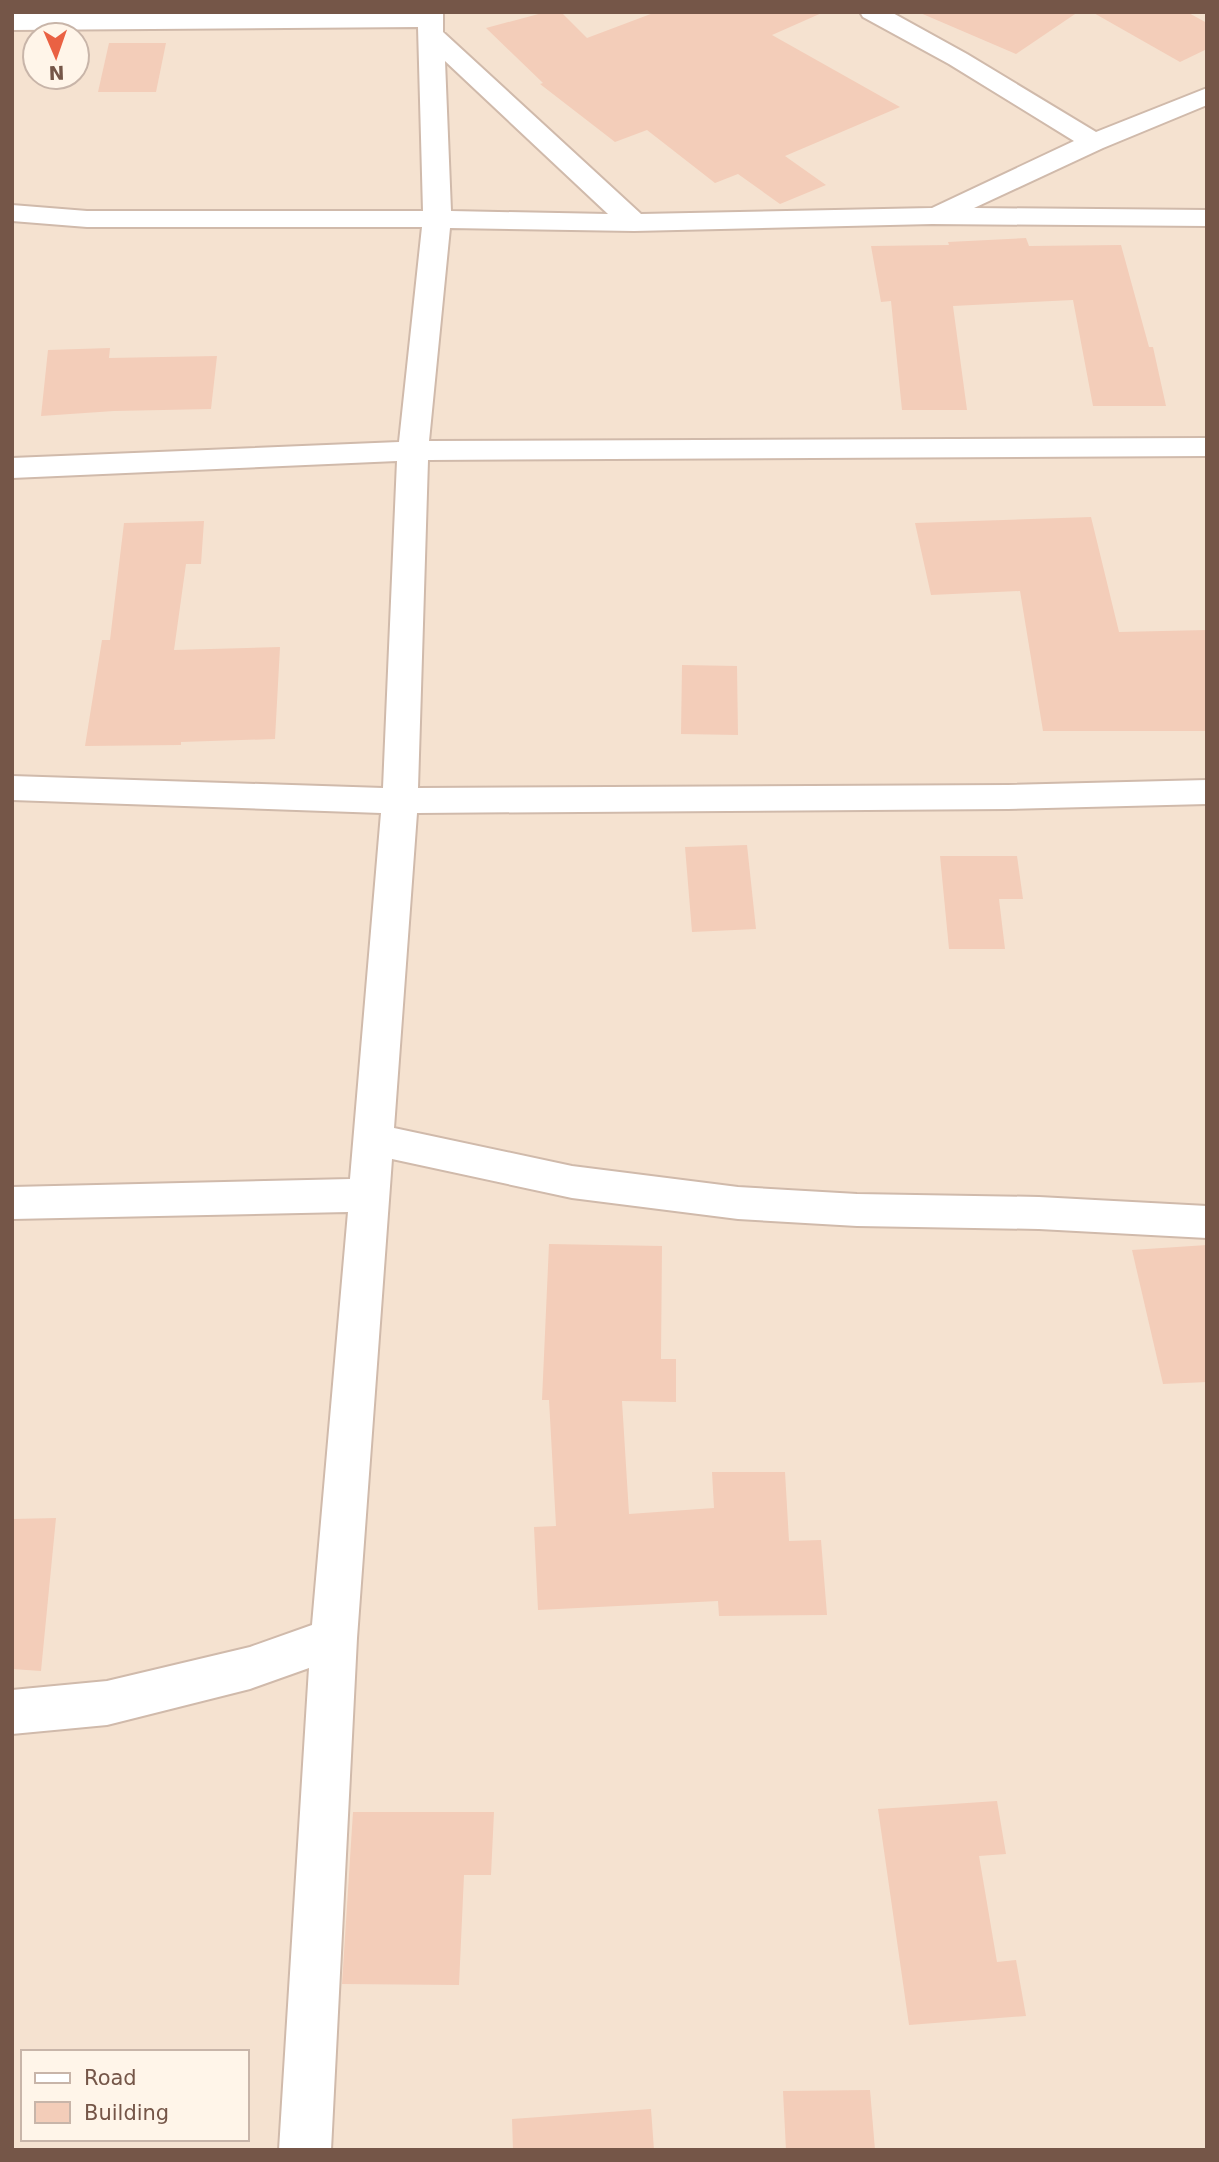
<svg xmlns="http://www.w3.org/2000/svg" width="1219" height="2162" font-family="'DejaVu Sans',sans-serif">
<rect width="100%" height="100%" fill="#fdf1e2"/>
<path fill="#f5e2d0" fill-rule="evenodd" d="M 12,12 L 1207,12 L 1207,2150 L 12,2150 ZM 35,35 L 77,35 L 77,77 L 35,77 ZM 23,2052 L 247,2052 L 247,2139 L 23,2139 Z"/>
<g fill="#f3cdb9">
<polygon points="546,12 561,12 587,38 656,12 824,12 772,35 900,107 785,156 826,185 780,204 738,174 715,183 647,130 615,142 540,84 543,83 486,28"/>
<polygon points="918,12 1078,12 1016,54"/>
<polygon points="1092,12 1187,12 1207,23 1207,49 1180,62"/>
<polygon points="109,43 166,43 156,92 98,92"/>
<polygon points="1026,238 1029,246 1121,245 1149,347 1153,347 1166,406 1093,406 1073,300 953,306 967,410 902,410 891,301 881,302 871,246 949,245 948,242"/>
<polygon points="110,348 109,358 217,356 211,409 114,411 41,416 48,350"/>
<polygon points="1091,517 1119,632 1207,630 1207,731 1043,731 1020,591 931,595 915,523"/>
<polygon points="204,521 201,564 186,564 174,650 280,647 275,739 181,742 181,745 85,746 102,640 110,640 124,523"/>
<polygon points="682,665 737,666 738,735 681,734"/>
<polygon points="747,845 756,929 692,932 685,847"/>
<polygon points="940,856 1017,856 1023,899 999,899 1005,949 949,949"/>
<polygon points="549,1244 662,1246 661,1359 676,1359 676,1402 622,1401 629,1514 714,1508 712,1472 785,1472 789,1541 821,1540 827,1615 719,1616 718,1601 538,1610 534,1527 556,1526 549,1400 542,1400"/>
<polygon points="1207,1245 1207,1382 1163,1384 1132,1250"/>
<polygon points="56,1518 41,1671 12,1669 12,1519"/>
<polygon points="997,1801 1006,1854 979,1856 997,1962 1016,1960 1026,2016 909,2025 878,1809"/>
<polygon points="353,1812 494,1812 491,1875 464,1875 459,1985 342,1984"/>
<polygon points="870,2090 875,2150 786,2150 783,2091"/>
<polygon points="651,2109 654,2150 513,2150 512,2119"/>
</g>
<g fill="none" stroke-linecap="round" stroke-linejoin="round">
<g stroke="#d0baab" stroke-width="4">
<path id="minor" d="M 443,12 L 443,32 L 641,214 L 932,208 L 1074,141 L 949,64 L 863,17 L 860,12 L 891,12 L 967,54 L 1096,132 L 1207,88 L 1207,105 L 1103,148 L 974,208 L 1207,210 L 1207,226 L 932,224 L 634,231 L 450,228 L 429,441 L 1207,438 L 1207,456 L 428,460 L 418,788 L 1008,785 L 1207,780 L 1207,804 L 1008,809 L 417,813 L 394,1128 L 572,1166 L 738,1187 L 857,1194 L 1039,1197 L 1207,1206 L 1207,1238 L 1039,1229 L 857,1226 L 738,1219 L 572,1198 L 392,1159 L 357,1638 L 331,2150 L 279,2150 L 309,1668 L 250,1689 L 107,1725 L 12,1734 L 12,1690 L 107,1681 L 250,1647 L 312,1625 L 348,1212 L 12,1219 L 12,1187 L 350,1179 L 381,813 L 12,800 L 12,776 L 383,788 L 397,461 L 12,478 L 12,458 L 399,442 L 422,227 L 87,227 L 12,221 L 12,205 L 87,211 L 423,211 L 418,27 L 12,30 L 12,14 ZM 445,61 L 608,214 L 451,211 Z"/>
</g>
<use href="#minor" fill="#fff" fill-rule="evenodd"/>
</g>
<rect width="1219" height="2162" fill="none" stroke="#755648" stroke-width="28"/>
<rect x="21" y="2050" width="228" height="91" fill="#fff5e9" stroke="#c8b5a9" stroke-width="2"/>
<rect x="35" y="2073" width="35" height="10" fill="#ffffff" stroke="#c8b5a9" stroke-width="2"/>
<text x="84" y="2085" font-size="21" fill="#755648">Road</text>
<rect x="35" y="2102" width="35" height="21" fill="#f3cdb9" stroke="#c8b5a9" stroke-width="2"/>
<text x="84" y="2120" font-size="21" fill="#755648">Building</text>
<g transform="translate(56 56) rotate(178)"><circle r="33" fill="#fff5e9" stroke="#c8b5a9" stroke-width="2"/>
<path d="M0-5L12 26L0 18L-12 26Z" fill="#ea6143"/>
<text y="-10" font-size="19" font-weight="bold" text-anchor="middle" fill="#755648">N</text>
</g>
</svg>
